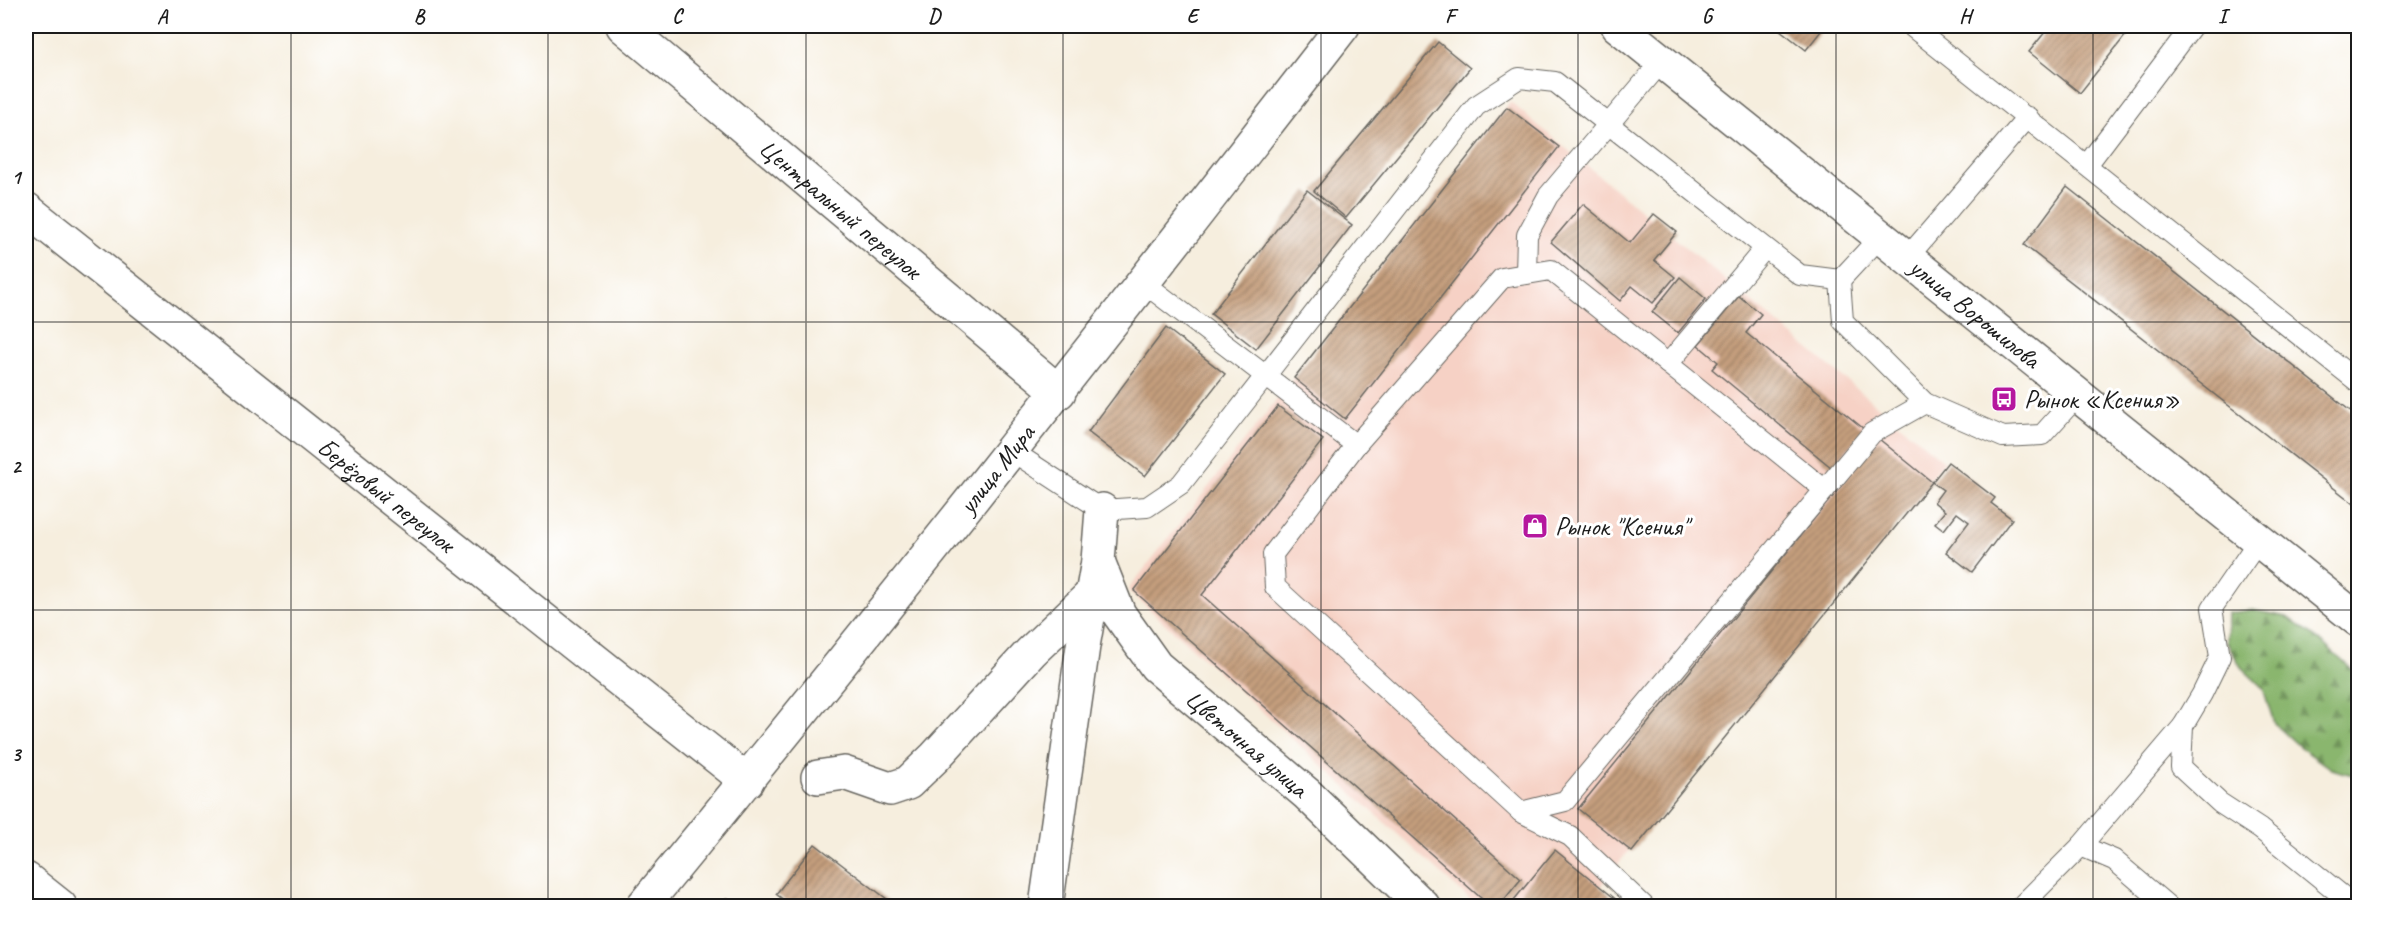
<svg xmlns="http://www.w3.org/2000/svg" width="2384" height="932" font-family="Caveat,sans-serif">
<defs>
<pattern id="forest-firs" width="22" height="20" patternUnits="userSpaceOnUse" patternTransform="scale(1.5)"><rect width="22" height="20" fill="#8ab66e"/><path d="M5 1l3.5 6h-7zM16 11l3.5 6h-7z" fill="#70935a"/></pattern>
<pattern id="building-hatch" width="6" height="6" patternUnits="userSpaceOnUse" patternTransform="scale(1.5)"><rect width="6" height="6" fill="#c49e7d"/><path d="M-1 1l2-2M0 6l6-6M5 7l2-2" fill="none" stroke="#9e8066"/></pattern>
</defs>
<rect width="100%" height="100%" fill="#fff"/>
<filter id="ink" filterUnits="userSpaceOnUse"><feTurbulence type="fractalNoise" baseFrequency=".0167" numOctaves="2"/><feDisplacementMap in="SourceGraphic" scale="12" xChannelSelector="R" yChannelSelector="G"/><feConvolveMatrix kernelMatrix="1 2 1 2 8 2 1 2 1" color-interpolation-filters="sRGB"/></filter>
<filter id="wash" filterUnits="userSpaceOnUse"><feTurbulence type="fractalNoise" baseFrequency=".008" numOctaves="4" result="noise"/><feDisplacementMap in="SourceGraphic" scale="24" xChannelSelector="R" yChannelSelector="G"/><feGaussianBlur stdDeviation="1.35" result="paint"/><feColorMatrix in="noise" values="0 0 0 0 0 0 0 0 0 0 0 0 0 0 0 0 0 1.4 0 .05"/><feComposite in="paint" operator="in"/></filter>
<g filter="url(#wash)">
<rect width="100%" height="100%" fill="#f6eede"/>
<polygon fill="#f6d1c5" points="1510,102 1944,461 1584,906 1477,906 1128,590"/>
<polygon fill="url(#forest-firs)" stroke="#536945" stroke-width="1.5" points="2252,610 2287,617 2320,641 2358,675 2358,776 2331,769 2300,747 2274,723 2263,688 2241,667 2227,642 2228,613"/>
<g id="blocks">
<g fill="url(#building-hatch)">
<polygon points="1775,26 1825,26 1806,50"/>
<polygon points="2050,26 2133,26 2080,93 2029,52"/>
<polygon points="1438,42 1470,68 1346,218 1314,191"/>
<polygon points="1507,107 1559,147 1345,419 1294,378"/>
<polygon points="2067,187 2358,417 2358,507 2024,245"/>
<polygon points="1307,190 1352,225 1256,349 1211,314"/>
<polygon points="1583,204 1630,243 1654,214 1677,232 1654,260 1675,277 1653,303 1632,286 1620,301 1551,242"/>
<polygon points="1680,277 1706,299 1678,333 1652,312"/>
<polygon points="1739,296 1761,314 1746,333 1864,429 1832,468 1712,369 1718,362 1698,345"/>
<polygon points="1166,328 1225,374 1145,476 1088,432"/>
<polygon points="1278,406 1323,440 1202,595 1521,879 1499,906 1490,906 1134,591"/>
<polygon points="1879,439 1932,482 1632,852 1578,809"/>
<polygon points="1948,462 1995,498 1991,503 2012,519 1972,572 1946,552 1969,522 1957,513 1944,530 1935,523 1945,511 1934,502 1943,490 1932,482"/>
<polygon points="815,844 896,906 792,906 776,894"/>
<polygon points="1555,850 1618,901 1613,906 1509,906"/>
</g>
</g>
</g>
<g filter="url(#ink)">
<use href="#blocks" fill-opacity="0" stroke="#686660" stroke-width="1.5"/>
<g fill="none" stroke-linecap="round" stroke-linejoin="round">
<g stroke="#686660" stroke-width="22">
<g id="lane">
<polyline points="1911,26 2358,382"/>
<polyline points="2087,165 2192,26"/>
<polyline points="1907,258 2028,117"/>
<polyline points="1526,274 1527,235 1548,196 1662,61"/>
<polyline points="1840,280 1843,321 1925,403 2003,437 2042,435 2078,395"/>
<polyline points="1144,283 1356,445"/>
<polyline points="1668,364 1765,248"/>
<polyline points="1012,451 1102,510 1147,507 1181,484 1476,106 1519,78 1555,82 1800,275 1840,280 1880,237"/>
<polyline points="1825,490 1551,270 1502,278 1356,445 1273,554 1275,587 1521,812 1565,801 1872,433 1925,403"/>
<polyline points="2259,540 2212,608 2220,657 2202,694 2183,726 2181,767 2220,803 2260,829 2355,906"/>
<polyline points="1521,812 1570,836 1644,906"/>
<polyline points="2081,846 2114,860 2168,906"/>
<polyline points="2021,906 2081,846 2183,726"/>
</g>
</g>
<g stroke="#686660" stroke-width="36">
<g id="street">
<path id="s1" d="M 26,209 L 747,781"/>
<path id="s2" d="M 1098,561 L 1119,614 L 1156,666 L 1307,794 L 1423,906"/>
<polyline points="818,777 844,773 890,789 908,783 935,757 1031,652 1092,594"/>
<polyline points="1046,906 1083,646 1098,561 1102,510"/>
</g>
</g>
<g stroke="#686660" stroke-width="36">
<g id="secondary">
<path id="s3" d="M 623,26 L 1059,392"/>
<path id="s4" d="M 1618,26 L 2358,620"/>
<polyline points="26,879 60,906"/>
<path id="s5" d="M 643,906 C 882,617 1113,322 1343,26"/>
</g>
</g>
<polyline stroke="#686660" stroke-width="4" stroke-dasharray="1.5 4.5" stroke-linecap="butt" points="727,906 727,897"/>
<use href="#lane" stroke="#fff" stroke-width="20"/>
<use href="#street" stroke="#fff" stroke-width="33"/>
<use href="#secondary" stroke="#fff" stroke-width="33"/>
</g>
</g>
<path fill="none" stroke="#1c1c1c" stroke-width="1.5" stroke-opacity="0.55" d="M 291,26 L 291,906M 548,26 L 548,906M 806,26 L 806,906M 1063,26 L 1063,906M 1321,26 L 1321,906M 1578,26 L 1578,906M 1836,26 L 1836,906M 2093,26 L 2093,906M 26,322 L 2358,322M 26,610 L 2358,610"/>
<defs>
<g id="bus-square" transform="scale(1.35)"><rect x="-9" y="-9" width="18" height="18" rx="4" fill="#b5179e" stroke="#fff"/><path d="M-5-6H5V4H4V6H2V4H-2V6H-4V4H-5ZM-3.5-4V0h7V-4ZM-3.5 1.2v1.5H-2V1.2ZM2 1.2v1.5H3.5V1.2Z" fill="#fff"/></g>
<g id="shop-square" transform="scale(1.35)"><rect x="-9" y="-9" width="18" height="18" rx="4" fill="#b5179e" stroke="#fff"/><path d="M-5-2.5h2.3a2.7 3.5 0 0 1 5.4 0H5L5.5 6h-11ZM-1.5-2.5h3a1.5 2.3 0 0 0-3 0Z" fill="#fff"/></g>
</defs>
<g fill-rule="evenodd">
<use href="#bus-square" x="2004" y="399"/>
<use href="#shop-square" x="1535" y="526"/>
</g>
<g text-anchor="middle" stroke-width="6" stroke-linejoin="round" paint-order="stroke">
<g font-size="26" fill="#1c1c1c" stroke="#fff">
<text dy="9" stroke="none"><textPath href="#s3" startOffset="284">Центральный переулок</textPath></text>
<text dy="9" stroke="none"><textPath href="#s4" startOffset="458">улица Ворошилова</textPath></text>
<text dy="9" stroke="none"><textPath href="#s5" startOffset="562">улица Мира</textPath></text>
<text dy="9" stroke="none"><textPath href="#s1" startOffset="460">Берёзовый переулок</textPath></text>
<text dy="9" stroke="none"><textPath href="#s2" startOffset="240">Цветочная улица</textPath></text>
</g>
<g font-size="26" fill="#1c1c1c" stroke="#fff" text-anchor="start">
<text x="2024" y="408">Рынок «Ксения»</text>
<text x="1555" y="535">Рынок "Ксения"</text>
</g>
</g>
<rect width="2384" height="932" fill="none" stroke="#fff" stroke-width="66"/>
<rect x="33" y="33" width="2318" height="866" fill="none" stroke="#1c1c1c" stroke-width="2"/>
<g font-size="20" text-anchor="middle" font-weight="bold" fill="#1c1c1c">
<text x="162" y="23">A</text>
<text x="419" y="23">B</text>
<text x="677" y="23">C</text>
<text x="934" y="23">D</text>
<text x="1192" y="23">E</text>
<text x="1450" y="23">F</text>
<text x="1707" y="23">G</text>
<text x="1965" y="23">H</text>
<text x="2222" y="23">I</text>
<text x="16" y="184">1</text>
<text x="16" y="473">2</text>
<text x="16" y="761">3</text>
</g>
</svg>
